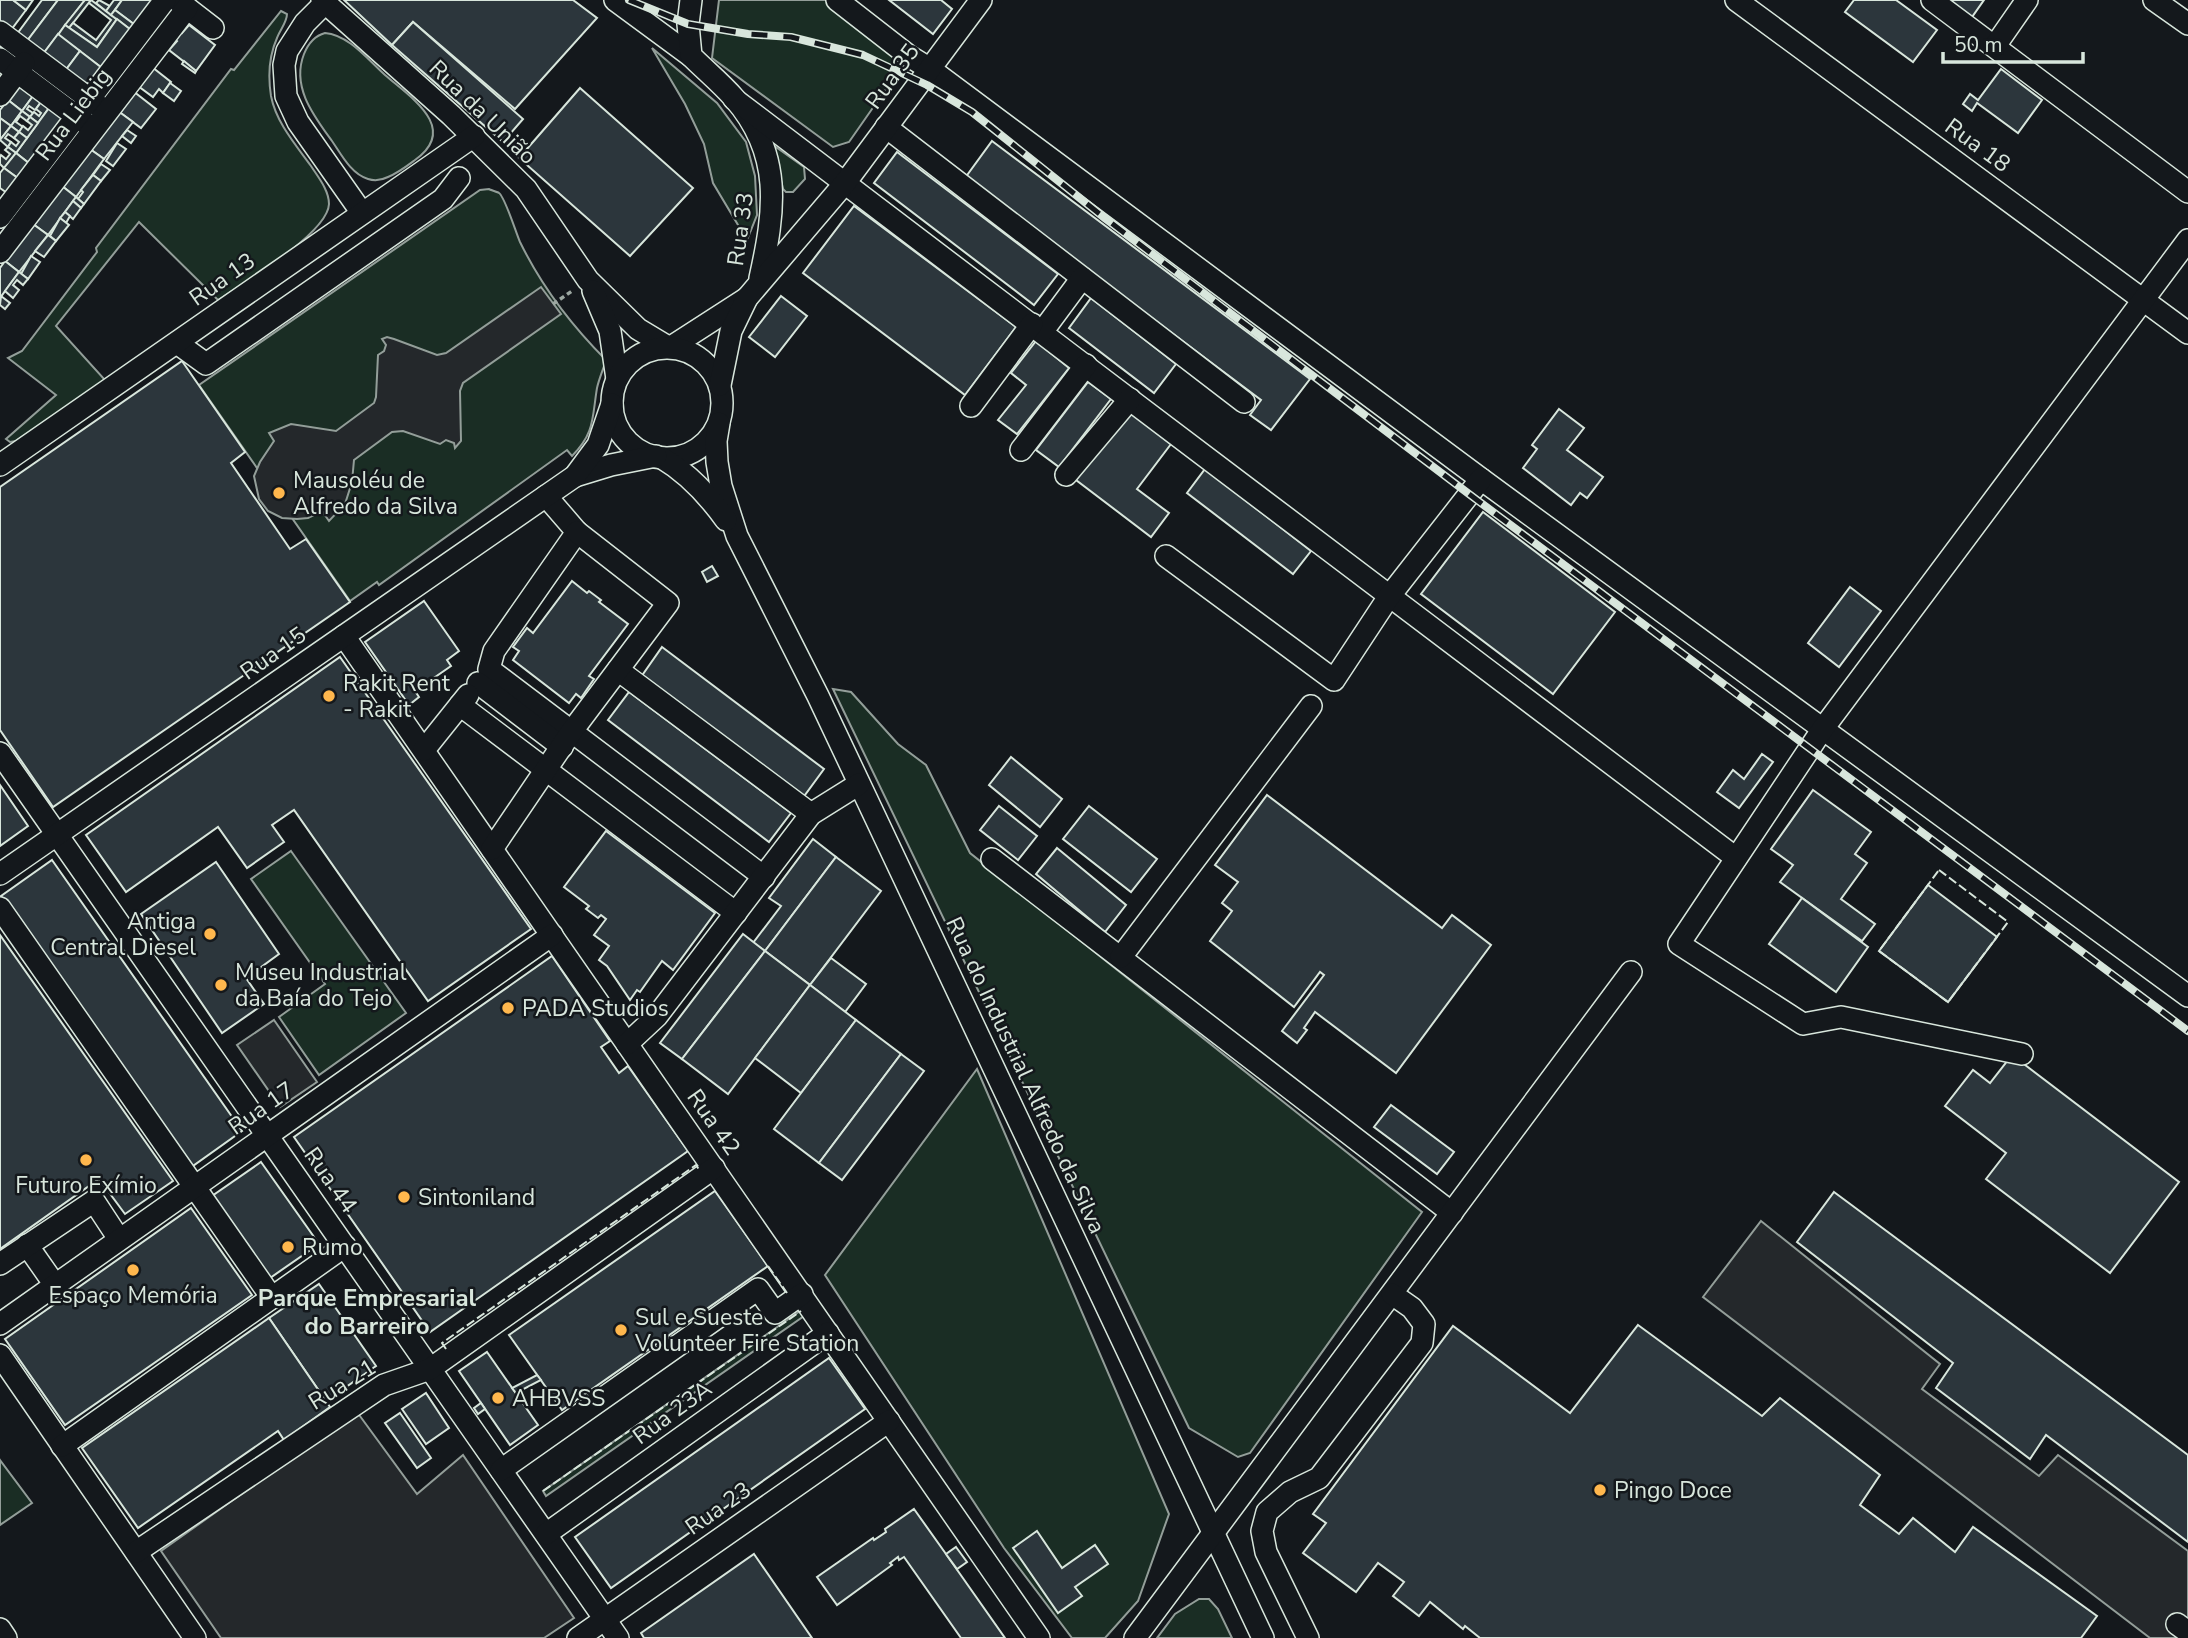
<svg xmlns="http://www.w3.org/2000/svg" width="2188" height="1638" font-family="'Nunito Sans',sans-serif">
<rect width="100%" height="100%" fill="#14181c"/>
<g fill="#1a2d24" stroke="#939e99" stroke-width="2">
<polygon points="719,0 829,0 909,56 849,142 833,147 712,58"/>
<path d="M 281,11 L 287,14 C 287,22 280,30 277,38 C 269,56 268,77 271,96 C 276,122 295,144 311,166 C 318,177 329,190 329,204 C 328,233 244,283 218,300 L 139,222 L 56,326 L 105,380 L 16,441 L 10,442 L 6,439 L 56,395 L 8,358 L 22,351 L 97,252 L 96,248 L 231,69 L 234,70 Z"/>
<path d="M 325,33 C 349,35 368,60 385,75 C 410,97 460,128 415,160 C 407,166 398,173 388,177 C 382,180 374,181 368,179 C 351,174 341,154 332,141 C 314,116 291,87 304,54 C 308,44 314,36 325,33 Z"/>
<polygon points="652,48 717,103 746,142 755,176 757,215 747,240 713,183 704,144 685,104"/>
<polygon points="773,145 804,167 805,179 793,192 786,192 783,189"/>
<path d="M 489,189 C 490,190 498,192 499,193 C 505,197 516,233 520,242 C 542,287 571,325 606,360 C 603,370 599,379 597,388 C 592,418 595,433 572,456 L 567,450 L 379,585 L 377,582 L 350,601 L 199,385 L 480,190 Z"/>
<polygon points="833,689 851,692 898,744 926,765 970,853 1422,1212 1250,1453 1238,1457 1189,1428"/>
<polygon points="291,851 406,1013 319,1075 279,1017 325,984 251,879"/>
<polygon points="977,1069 1169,1514 1138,1601 1105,1638 1072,1638 1004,1548 825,1275"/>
<polygon points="800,1311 804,1316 546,1496 543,1491"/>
<polygon points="0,1460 32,1503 0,1525"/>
<polygon points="1199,1599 1209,1599 1218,1609 1232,1638 1157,1638 1175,1614"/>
</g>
<g fill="#24282b" stroke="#939e99" stroke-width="2">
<polygon points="541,287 561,314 463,383 460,391 461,441 455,448 454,443 446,440 440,444 403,431 392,432 354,460 352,482 345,504 329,521 322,511 308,518 297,519 282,518 268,511 259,499 254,476 260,462 274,441 269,433 291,424 336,431 374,403 376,397 378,355 384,351 386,345 382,339 387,337 394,339 437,355 446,353"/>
<polygon points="274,1020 317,1082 280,1107 237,1045"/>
<polygon points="1761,1221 1940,1364 1922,1389 2039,1476 2058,1455 2188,1551 2188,1638 2150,1638 1703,1297"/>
<polygon points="357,1412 417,1494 463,1455 574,1618 544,1638 221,1638 161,1551"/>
</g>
<g fill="#2c363c" stroke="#d8e6dc" stroke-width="2">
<polygon points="0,0 13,0 26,10 11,30 0,21"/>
<polygon points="13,0 33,0 26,10"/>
<polygon points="42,0 58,0 27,41 17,34"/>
<polygon points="58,0 85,0 43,54 27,41"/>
<polygon points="85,0 91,0 69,28 65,25"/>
<polygon points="91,0 117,19 97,47 69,28 73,23 96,40 111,20 89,3"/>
<polygon points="99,0 110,6 106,11 96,3"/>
<polygon points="114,0 122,0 111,15 106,11"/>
<polygon points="122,0 154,0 135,25 115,10"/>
<polygon points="344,0 573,0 597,18 515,109 413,22 392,45"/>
<polygon points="889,0 941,0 952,9 933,34"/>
<polygon points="1854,0 1896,0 1937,30 1913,62 1845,12"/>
<polygon points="1949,0 1984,0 1972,17"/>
<polygon points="115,10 135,25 131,30 111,15"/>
<polygon points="117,19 131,30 102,68 58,35 65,25 97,47"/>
<polygon points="413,22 523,119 503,142 392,45"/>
<polygon points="189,25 215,45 196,71 169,50 177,41 172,37 178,29 182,33"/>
<polygon points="58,34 80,51 65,71 43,54"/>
<polygon points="80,51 102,68 88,87 65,71"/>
<polygon points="184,61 196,71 195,73 182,64"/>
<polygon points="152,67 171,82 163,93 159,89 153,97 138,86"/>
<polygon points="2001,69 2042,100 2018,133 1977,103 1972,111 1963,104 1970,94 1978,100"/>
<polygon points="170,83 181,91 174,101 163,93"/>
<polygon points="19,85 33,96 22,111 8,100"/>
<polygon points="580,88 693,188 630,256 519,158"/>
<polygon points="133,91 156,109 141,128 118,111"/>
<polygon points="33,96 41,102 35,110 29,106 27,109 33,113 30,117 22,111"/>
<polygon points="8,100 22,111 11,126 0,118 0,110"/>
<polygon points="41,102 49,108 38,123 30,117 34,112 39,116 41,113 36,109"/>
<polygon points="49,108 64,119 30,164 16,153"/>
<polygon points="22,111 30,117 27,121 20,116 16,122 23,127 19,132 11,126"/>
<polygon points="118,111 133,122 104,159 90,149"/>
<polygon points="30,117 38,123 27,138 19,132 23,126 28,130 32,125 27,121"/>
<polygon points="0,118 11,126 0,140"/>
<polygon points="11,126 19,132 14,138 8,134 5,138 11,142 8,147 0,140"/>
<polygon points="127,130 136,136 131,143 122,136"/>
<polygon points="19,132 27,138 16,153 8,147 11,142 16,146 19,142 14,138"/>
<polygon points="992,141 1310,379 1271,430 1250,415 1261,400 965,178"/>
<polygon points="117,143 126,149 113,166 106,161"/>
<polygon points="8,147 16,153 4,168 0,164 0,157 1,155 6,159 10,154 5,150"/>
<polygon points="90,149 104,159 76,197 62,186"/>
<polygon points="897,152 1058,274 1034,305 874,183"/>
<polygon points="16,153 30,164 19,179 4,168"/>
<polygon points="101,164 110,170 101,181 93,175"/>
<polygon points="4,168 19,179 7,193 0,188 0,173"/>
<polygon points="93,175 101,181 84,204 78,199 83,192 81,190"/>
<polygon points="62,186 76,197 48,235 33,224"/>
<polygon points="76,197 84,204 81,208 73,201"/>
<polygon points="73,201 81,208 73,219 65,212"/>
<polygon points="854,206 1016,327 965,395 803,273"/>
<polygon points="65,212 70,216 66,223 60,218"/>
<polygon points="60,218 69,225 56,241 50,236"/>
<polygon points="33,224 48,235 19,272 5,261"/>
<polygon points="48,235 56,241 44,257 35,251"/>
<polygon points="31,256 40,262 28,279 21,274"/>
<polygon points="5,261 19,272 0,298 0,268"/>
<polygon points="19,272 28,279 23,285 17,280 13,285 19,290 13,298 5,291"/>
<polygon points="1,296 10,303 5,309 0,305"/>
<polygon points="781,296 807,316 775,357 749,337"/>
<polygon points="1091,298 1176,364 1154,393 1069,328"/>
<polygon points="1036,341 1069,368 1017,434 998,420 1026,385 1011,373"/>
<polygon points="182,361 245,452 231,463 290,549 306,539 350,602 53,807 0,730 0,487"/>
<polygon points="1088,382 1111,399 1059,467 1036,450"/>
<polygon points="1559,409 1584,428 1567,450 1603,477 1587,498 1580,493 1571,505 1523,468 1537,449 1532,445"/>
<polygon points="1128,411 1171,444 1137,489 1169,513 1151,537 1076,480"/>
<polygon points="1205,469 1311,551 1293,574 1187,493"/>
<polygon points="1483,512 1615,612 1553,694 1421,594"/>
<polygon points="712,566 718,576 707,582 702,572"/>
<polygon points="572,581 587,593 589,591 601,600 599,602 628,624 589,676 594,679 581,698 576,694 569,703 513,660 519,651 513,647 527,628 533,633"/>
<polygon points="1850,587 1881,611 1839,667 1808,643"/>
<polygon points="424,601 459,651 447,660 451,666 415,691 419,697 409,705 365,642"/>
<polygon points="662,647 824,769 802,799 641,677"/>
<polygon points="340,657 531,929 428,1001 294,810 272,825 284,842 247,868 218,827 126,892 86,835"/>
<polygon points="629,692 791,813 769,842 608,720"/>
<polygon points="1762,754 1773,762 1739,808 1717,792 1733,770 1744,779"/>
<polygon points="1011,757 1062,799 1040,827 989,785"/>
<polygon points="0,785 28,826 0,846"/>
<polygon points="1813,790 1871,832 1855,854 1867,863 1841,899 1875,924 1862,941 1780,882 1793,865 1771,849"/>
<polygon points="1267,795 1442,928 1452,915 1491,945 1396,1073 1315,1012 1304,1028 1307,1030 1297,1043 1282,1031 1324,975 1320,972 1294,1007 1210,941 1232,911 1222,903 1238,882 1215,865"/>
<polygon points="999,806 1037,836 1018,860 980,830"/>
<polygon points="1089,806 1157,859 1131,892 1063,839"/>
<polygon points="606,831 715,913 673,970 662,961 640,992 637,990 630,1000 607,966 599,960 609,946 594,935 606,919 601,915 598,918 586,909 589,906 564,887"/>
<polygon points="813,839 836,857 765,951 753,943 781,906 769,898"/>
<polygon points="1057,848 1126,905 1105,932 1036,874"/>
<polygon points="836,857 881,891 810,985 765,951"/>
<polygon points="52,860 242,1131 190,1168 1,896"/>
<polygon points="216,862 279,954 246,978 264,1004 222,1033 141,914"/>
<polygon points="1928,885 1997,937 1948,1002 1879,951"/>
<polygon points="1802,898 1868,947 1836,992 1769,944"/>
<polygon points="743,934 765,951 682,1059 660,1043"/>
<polygon points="0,935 173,1181 125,1214 99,1179 0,1249"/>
<polygon points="765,951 810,985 728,1094 682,1059"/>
<polygon points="552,956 610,1041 601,1047 619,1073 628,1066 688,1151 430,1332 294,1137"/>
<polygon points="831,958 866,984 845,1012 810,985"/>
<polygon points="810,985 856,1020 801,1093 755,1058"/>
<polygon points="856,1020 901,1054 819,1163 774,1129"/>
<polygon points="901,1054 924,1071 842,1180 819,1163"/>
<polygon points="2012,1055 2179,1182 2110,1273 1986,1179 2006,1153 1945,1106 1973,1070 1990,1083"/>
<polygon points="1391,1105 1454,1152 1437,1174 1374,1127"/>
<polygon points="261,1162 319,1244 270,1278 212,1196"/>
<polygon points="715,1191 768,1266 562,1410 509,1335"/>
<polygon points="1834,1192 2188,1455 2188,1542 2046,1435 2030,1459 1936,1388 1953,1363 1797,1242"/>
<polygon points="191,1208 252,1295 65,1425 5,1339"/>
<polygon points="319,1284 376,1366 326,1401 269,1318"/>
<polygon points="269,1318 330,1407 284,1440 278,1431 138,1528 82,1448"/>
<polygon points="1638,1325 1762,1416 1780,1398 1880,1475 1860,1505 1899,1534 1913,1518 1955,1552 1973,1527 2097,1616 2081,1638 1480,1638 1465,1626 1463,1629 1430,1602 1419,1616 1393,1596 1404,1582 1378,1563 1356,1592 1303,1553 1326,1523 1313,1514 1453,1326 1570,1413"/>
<polygon points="487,1352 538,1425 510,1445 459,1371"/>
<polygon points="829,1358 865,1409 611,1588 575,1537"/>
<polygon points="537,1375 541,1380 516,1393 512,1388"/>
<polygon points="426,1393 449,1428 426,1444 402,1409"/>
<polygon points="481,1403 485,1409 478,1414 474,1408"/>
<polygon points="400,1413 431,1458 417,1468 385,1423"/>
<polygon points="914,1509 946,1554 1005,1638 961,1638 904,1557 899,1560 898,1557 890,1563 892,1565 837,1605 817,1577 873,1538 874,1540 886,1532 885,1529"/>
<polygon points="1037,1531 1062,1568 1095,1545 1108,1564 1075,1587 1082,1596 1058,1613 1013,1548"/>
<polygon points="956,1547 967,1562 957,1569 946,1554"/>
<polygon points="754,1554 812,1638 644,1638 641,1633"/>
</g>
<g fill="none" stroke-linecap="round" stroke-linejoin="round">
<g stroke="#d8e6dc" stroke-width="24">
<g id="minor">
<polyline points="322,0 451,115 526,189 588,280 638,329 668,347"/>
<polyline points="615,0 691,56"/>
<path d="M 691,0 L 688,24 L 691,56 C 705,70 721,83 734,98 C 783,154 775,211 760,278"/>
<polyline points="837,0 909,56 930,69 1481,479 2188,996"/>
<polyline points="1736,0 2188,333"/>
<polyline points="1932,0 2188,192"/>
<polyline points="2154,0 2188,24"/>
<polyline points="178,1 213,28"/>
<polyline points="325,3 305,23 287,51 284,65 286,96 298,122 362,213"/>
<polyline points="0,32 100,107"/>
<polyline points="1995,46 2027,0"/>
<polyline points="0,59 88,125"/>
<polyline points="0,95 24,63"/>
<path d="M 734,99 C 1068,352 1400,607 1736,858"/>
<polyline points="886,127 1244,402"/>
<polyline points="0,217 165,0"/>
<polyline points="0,252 187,8"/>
<polyline points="593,291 610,331 617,379"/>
<polyline points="1042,332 1082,278"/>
<polyline points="177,343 206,364 443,199 459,178"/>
<polyline points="671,347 747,298"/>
<circle cx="667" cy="403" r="55"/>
<polyline points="720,385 731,331 747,298 845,183 981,0"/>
<polyline points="971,406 1032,324"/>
<polyline points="719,423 716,441 717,462 721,486 737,536 818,696 1263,1638"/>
<polyline points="1021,450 1086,365"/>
<path d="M 662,458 C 689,474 708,495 726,520"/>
<polyline points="0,465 474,136"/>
<polyline points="1066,475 1130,399"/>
<polyline points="575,476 611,465 656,456"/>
<polyline points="546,496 577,532 494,651 489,669 764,877"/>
<polyline points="1166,556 1334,680 1388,598 1481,479"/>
<polyline points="344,636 1039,1638"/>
<polyline points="618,670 811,814"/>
<polyline points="478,683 562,747"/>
<polyline points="460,705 736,913"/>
<polyline points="424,750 468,695"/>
<polyline points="0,753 618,1638"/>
<polyline points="492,849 572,731 668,603 577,532"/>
<polyline points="992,859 1452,1213"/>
<polyline points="0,874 575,476 598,445 612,404"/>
<polyline points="0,908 272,1298"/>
<polyline points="1121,957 1311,706"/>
<polyline points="627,1044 657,1016 811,814 859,784"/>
<polyline points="2022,1054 1841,1017 1803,1024 1679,944 1822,730 2188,240"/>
<polyline points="27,1245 55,1285"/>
<polyline points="0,1264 94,1201 119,1239"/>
<polyline points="0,1324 552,935"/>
<polyline points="0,1355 195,1638"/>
<polyline points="62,1446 345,1246"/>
<polyline points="501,1470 758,1289 775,1313 802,1294"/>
<polyline points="546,1534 828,1333"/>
<polyline points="136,1552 384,1385 430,1369 714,1168"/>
<polyline points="2177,1624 2188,1632"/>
<polyline points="0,1629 6,1638"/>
<polyline points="578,1638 889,1421"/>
<polyline points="1135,1638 1631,972"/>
<polyline points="1308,1638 1266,1552 1262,1531 1267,1512 1290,1492 1319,1478 1422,1343 1424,1324 1412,1308 1392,1294"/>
</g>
</g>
<polyline stroke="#9da8a2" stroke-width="3.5" stroke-dasharray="5 3.5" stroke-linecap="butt" points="553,304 572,291"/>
<use href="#minor" stroke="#14181c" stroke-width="21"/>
<g stroke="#d8e6dc" stroke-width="8">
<polyline id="rail" points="629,0 688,24 748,34 791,37 863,55 927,85 972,112 1106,219 1469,494 2188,1031"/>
</g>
<use href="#rail" stroke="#14181c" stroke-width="5" stroke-dasharray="16" stroke-linecap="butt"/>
<g stroke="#d8e6dc" stroke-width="2" stroke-dasharray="9 3.5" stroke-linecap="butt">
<polyline points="503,142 519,158"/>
<polygon points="1939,870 2008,922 1948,1002 1879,951"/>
<polyline points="768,1266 787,1293"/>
<polyline points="446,1349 442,1343 696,1165 700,1171"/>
<polyline points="543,1491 801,1311"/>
</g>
</g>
<g fill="#ffb74d" stroke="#14181c" stroke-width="2.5">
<circle cx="279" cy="493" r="7"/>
<circle cx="329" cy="696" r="7"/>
<circle cx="210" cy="934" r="7"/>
<circle cx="221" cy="985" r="7"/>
<circle cx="508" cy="1008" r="7"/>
<circle cx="86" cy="1160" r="7"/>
<circle cx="404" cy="1197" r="7"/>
<circle cx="288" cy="1247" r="7"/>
<circle cx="133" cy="1270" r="7"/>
<circle cx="621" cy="1330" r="7"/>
<circle cx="498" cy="1398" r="7"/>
<circle cx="1600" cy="1490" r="7"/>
</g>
<g text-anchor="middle" stroke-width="5" stroke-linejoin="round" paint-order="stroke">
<g font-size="23" fill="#d8e6dc" stroke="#14181c">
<text transform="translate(892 76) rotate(-54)" y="8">Rua 35</text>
<text transform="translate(483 112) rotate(44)" y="8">Rua da União</text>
<text transform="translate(73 114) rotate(-53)" y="8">Rua Liebig</text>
<text transform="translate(1978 145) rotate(36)" y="8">Rua 18</text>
<text transform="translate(740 229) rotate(-82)" y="8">Rua 33</text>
<text transform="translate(222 279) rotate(-35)" y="8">Rua 13</text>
<text transform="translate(273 653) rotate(-35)" y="8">Rua 15</text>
<text transform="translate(1026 1075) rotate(65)" y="8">Rua do Industrial Alfredo da Silva</text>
<text transform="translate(261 1108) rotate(-35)" y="8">Rua 17</text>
<text transform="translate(714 1122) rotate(55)" y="8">Rua 42</text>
<text transform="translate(331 1180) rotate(55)" y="8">Rua 44</text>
<text transform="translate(342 1384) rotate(-32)" y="8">Rua 21</text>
<text transform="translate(672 1412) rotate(-36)" y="8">Rua 23A</text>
<text transform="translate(718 1508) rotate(-35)" y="8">Rua 23</text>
</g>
<g font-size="23" fill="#d8e6dc" stroke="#14181c" text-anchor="start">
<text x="293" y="488">Mausoléu de<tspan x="293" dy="26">Alfredo da Silva</tspan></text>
<text x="343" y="691">Rakit Rent<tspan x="343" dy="26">- Rakit</tspan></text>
<text x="196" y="929" text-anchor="end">Antiga<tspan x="196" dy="26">Central Diesel</tspan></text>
<text x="235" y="980">Museu Industrial<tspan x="235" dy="26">da Baía do Tejo</tspan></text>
<text x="522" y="1016">PADA Studios</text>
<text x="86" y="1193" text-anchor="middle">Futuro Exímio</text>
<text x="418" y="1205">Sintoniland</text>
<text x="302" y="1255">Rumo</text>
<text x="133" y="1303" text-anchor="middle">Espaço Memória</text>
<text x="635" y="1325">Sul e Sueste<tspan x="635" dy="26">Volunteer Fire Station</tspan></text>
<text x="512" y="1406">AHBVSS</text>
<text x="1614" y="1498">Pingo Doce</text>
</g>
<g font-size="24" font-weight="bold" fill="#d8e6dc" stroke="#14181c">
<text x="367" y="1306">Parque Empresarial<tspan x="367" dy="28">do Barreiro</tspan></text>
</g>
</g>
<path d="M1943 52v10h140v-10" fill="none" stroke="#d8e6dc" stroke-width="3.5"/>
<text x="1954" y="52" font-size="21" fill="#d8e6dc" stroke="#14181c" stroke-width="5" paint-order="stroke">50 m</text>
</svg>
